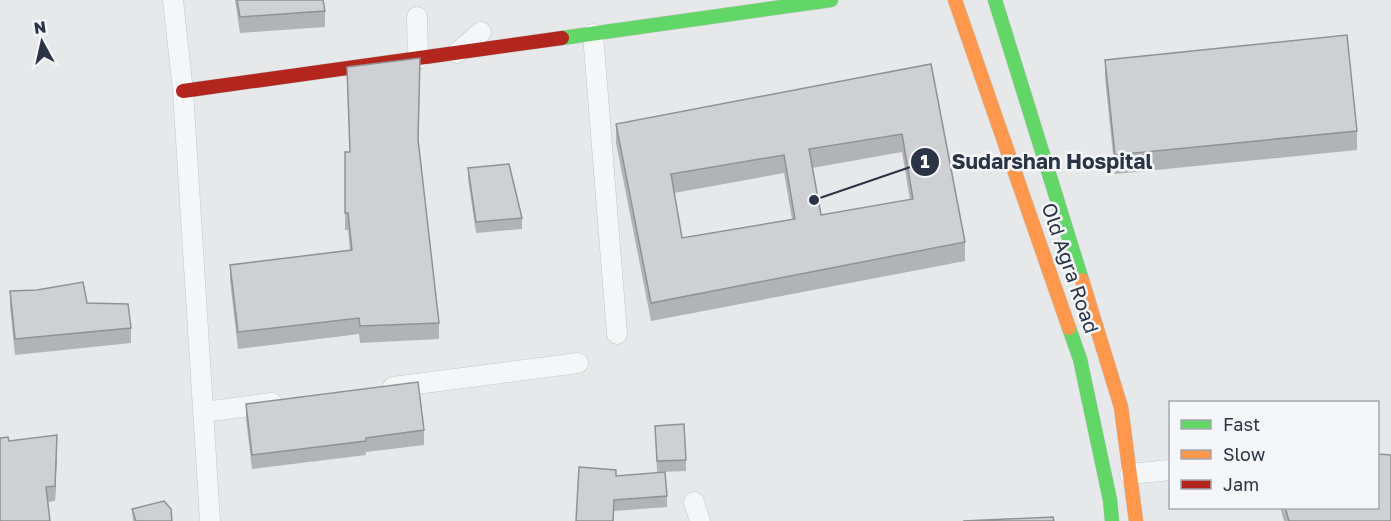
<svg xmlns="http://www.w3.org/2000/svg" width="1391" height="521" font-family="'Golos Text',sans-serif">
<rect width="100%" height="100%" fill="#e6e8ea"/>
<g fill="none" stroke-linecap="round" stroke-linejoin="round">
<g stroke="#c4c6c8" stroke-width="21">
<g id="street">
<polyline points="173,0 183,91 210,521"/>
<polyline points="417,17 418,59"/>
<polyline points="593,34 617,334"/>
<polyline points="457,53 481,32"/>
<polyline points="393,387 578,363"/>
<polyline points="204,412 272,403"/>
<polyline points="1130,474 1170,470"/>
<polyline points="694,502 700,521"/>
</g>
</g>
<g stroke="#c4c6c8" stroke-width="15">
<g id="fast">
<polyline points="995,0 1082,280"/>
<polyline points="562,38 831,0"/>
<polyline points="1069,328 1080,359 1110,500 1112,521"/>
</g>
</g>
<g stroke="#c4c6c8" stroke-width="15">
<g id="slow">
<polyline points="955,0 1069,328"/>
<polyline points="1082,280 1121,407 1136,521"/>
</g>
</g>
<g stroke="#c4c6c8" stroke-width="15">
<polyline id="jam" points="183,91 562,38"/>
</g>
<use href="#street" stroke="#f5f6f7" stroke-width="20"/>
<use href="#fast" stroke="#63d668" stroke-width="14"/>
<use href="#slow" stroke="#ff974d" stroke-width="14"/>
<use href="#jam" stroke="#b3261e" stroke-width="14"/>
</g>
<g fill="#b1b3b5" fill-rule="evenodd">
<polygon points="235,0 323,0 325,11 325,27 240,33"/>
<polygon points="1105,60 1357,131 1357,150 1115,174 1105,78"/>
<path d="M 931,64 L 965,242 L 965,261 L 651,321 L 616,143 L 616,124 ZM 902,152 L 910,200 L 821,215 L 812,168 ZM 784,173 L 792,219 L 682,238 L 674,193 Z"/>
<polygon points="347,67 420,74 418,142 439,323 439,339 360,343 359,334 238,349 230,281 230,265 350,251 348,230 345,230 345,152 350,152"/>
<polygon points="468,168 522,218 522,229 476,233 468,179"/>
<polygon points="10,291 87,303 131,328 131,343 15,355 10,307"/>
<polygon points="246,404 424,430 424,445 366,452 366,455 252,469 246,419"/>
<polygon points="655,426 686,460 686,471 657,472"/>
<polygon points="9,441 57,450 55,501 48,502 0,521"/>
<polygon points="616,476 667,496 667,507 614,511 614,521 576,521"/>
<polygon points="1280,507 1377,507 1391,521 1284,521"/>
<polygon points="132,509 172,521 133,521"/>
</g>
<polygon fill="#909294" points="57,435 57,450 55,501 55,486"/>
<g fill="#ced0d3" stroke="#909294" stroke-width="1.5" fill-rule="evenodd">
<polygon points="237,0 323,0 325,11 240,17"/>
<polygon points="1347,35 1357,131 1115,155 1105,60"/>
<polygon points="420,58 418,139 439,323 360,326 359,318 238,332 230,265 352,250 348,213 345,213 345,152 350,152 347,67"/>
<path d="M 931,64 L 965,242 L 651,303 L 616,124 ZM 902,134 L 913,199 L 821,215 L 809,149 ZM 784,155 L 795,219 L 682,238 L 671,174 Z"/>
<polygon points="509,164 522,218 476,222 468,168"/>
<polygon points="83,282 87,303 128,304 131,328 15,339 10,291 37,290"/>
<polygon points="418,382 424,430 366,438 366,441 252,455 246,404"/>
<polygon points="684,424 686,460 657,461 655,426"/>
<polygon points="57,435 55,486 46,487 50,521 0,521 0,438 8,437 9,441"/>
<polygon points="1377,454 1391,455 1391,521 1289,521 1285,507 1377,507"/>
<polygon points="579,467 616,470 616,476 665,472 667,496 614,500 613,521 576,521"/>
<polygon points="164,501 171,509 172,521 136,521 132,509"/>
<polygon points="1053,517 1054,521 963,521"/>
</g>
<g text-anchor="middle" stroke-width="5" stroke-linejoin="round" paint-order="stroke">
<g font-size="20" fill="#2b3445" stroke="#f4f6f9">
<text transform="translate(1070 268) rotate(71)" y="7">Old Agra Road</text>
</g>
</g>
<path fill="none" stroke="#2b3445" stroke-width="2" d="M814 200L925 162"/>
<g fill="#2b3445" stroke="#f4f6f9" stroke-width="2">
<circle cx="814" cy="200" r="6"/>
<circle cx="925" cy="162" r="15"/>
</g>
<g font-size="18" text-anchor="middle" font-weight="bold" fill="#fff">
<text x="925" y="168">1</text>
</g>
<g font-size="21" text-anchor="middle" font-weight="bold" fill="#2b3445" stroke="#f4f6f9" stroke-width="5" stroke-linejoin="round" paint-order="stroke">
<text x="1052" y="169">Sudarshan Hospital</text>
</g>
<rect x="1169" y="401" width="210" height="108" fill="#f4f6f9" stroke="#a4a8b1" stroke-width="1.5"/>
<rect x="1181" y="420" width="30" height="9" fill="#63d668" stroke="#a4a8b1" stroke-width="1.5"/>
<text x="1223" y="431" font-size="18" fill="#2b3445">Fast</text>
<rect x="1181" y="450" width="30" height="9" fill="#ff974d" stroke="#a4a8b1" stroke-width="1.5"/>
<text x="1223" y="461" font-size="18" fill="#2b3445">Slow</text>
<rect x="1181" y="480" width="30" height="9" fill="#b3261e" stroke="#a4a8b1" stroke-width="1.5"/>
<text x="1223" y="491" font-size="18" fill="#2b3445">Jam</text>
<g transform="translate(42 42) rotate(352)" stroke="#f4f6f9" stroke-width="4.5" paint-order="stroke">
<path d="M0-4.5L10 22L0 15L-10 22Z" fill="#2b3445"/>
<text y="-9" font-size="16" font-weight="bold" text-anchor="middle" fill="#2b3445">N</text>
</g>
</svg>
